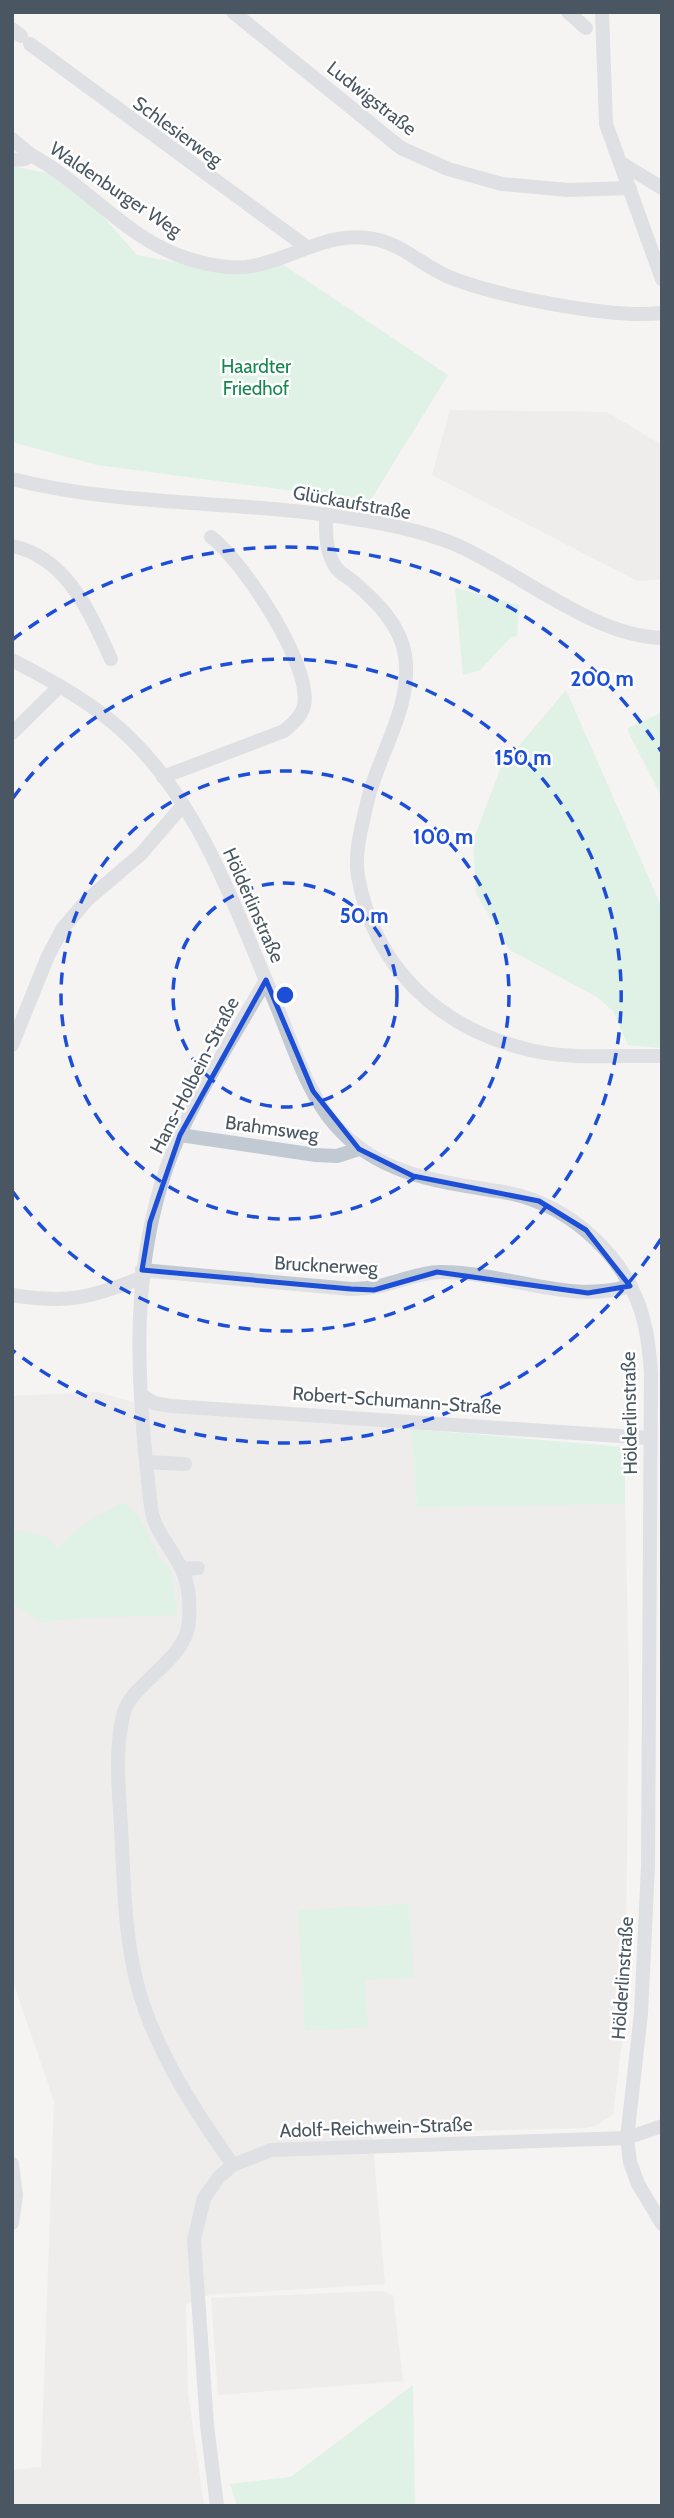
<svg xmlns="http://www.w3.org/2000/svg" width="674" height="2518" font-family="Cabin,sans-serif">
<rect width="100%" height="100%" fill="#f5f3f3"/>
<g fill="#e6e4e5">
<polygon points="450,410 607,412 662,445 662,579 637,581 432,475"/>
<polygon points="97,1392 155,1408 411,1426 417,1507 625,1504 629,1683 625,2018 613,2114 598,2125 586,2128 372,2133 385,2284 208,2295 186,2304 188,2394 204,2506 12,2506 12,2470 41,2467 54,2101 12,1979 12,1396"/>
<polygon points="382,2291 393,2295 403,2381 218,2395 211,2298"/>
</g>
<g fill="#c3f1d5">
<polygon points="12,166 51,174 91,203 137,255 222,271 282,264 448,375 370,501 97,465 12,442"/>
<polygon points="455,588 519,605 517,636 511,637 480,670 463,675"/>
<polygon points="566,690 662,908 662,1048 628,1045 613,1011 597,997 510,950 476,894 473,841 501,767"/>
<polygon points="662,712 662,798 627,729"/>
<polygon points="411,1429 625,1447 625,1504 417,1507"/>
<path d="M 124,1503 L 138,1515 L 159,1556 L 171,1571 L 177,1615 L 75,1618 L 43,1623 L 15,1605 L 12,1601 L 12,1535 L 21,1530 L 47,1537 L 58,1549 C 71,1530 103,1511 124,1503 Z"/>
<polygon points="409,1904 414,1977 365,1980 368,2027 305,2031 298,1910"/>
<polygon points="413,2385 415,2506 237,2506 230,2484 291,2477"/>
</g>
<g fill="none" stroke-linecap="round" stroke-linejoin="round">
<g stroke="#c1cad2" stroke-width="14">
<polyline points="233,12 401,148 448,169 502,184 568,190 630,188"/>
<polyline points="568,12 586,28"/>
<polyline points="602,12 606,124 662,279"/>
<polyline points="12,29 21,36"/>
<polyline points="30,44 305,246"/>
<polyline points="12,139 31,155"/>
<path d="M 12,160 L 25,159 L 31,155 C 86,184 128,241 189,259 C 209,265 232,270 252,266 C 297,258 330,228 379,240 C 405,247 425,267 449,277 C 496,296 612,319 662,313"/>
<polyline points="621,163 662,188"/>
<path d="M 12,479 C 122,507 238,500 349,518 C 383,523 419,530 452,543 C 517,570 591,636 662,638"/>
<path d="M 326,514 C 326,532 325,550 335,566 C 339,573 348,577 355,583 C 377,602 400,625 405,655 C 413,707 378,754 367,803 C 362,826 354,852 358,876 C 374,969 441,1029 530,1050 C 572,1060 618,1055 662,1056"/>
<path d="M 12,546 C 67,557 90,613 111,659"/>
<path d="M 12,660 C 54,682 97,705 131,739 C 203,810 236,911 275,1002 C 292,1042 306,1092 335,1125 C 379,1176 441,1182 503,1192 C 572,1204 633,1261 646,1331 C 649,1345 650,1359 651,1373 L 648,1866 L 641,2013 L 627,2138 L 630,2162 L 638,2184 L 662,2224"/>
<polyline points="12,733 60,686"/>
<path d="M 163,777 L 284,731 C 292,724 301,717 304,706 C 313,666 242,560 211,537"/>
<polyline points="12,1045 48,956 63,928 87,900 141,854 183,805"/>
<polyline points="180,1135 316,1155 337,1156 359,1149"/>
<path d="M 142,1270 L 351,1289 C 387,1290 409,1273 439,1272 C 503,1271 568,1305 630,1286"/>
<path d="M 12,1295 C 67,1304 90,1298 141,1278"/>
<polyline points="143,1396 154,1403 171,1406 650,1438"/>
<polyline points="147,1462 185,1464"/>
<polyline points="182,1569 198,1568"/>
<polyline points="12,2164 16,2195 12,2223"/>
<path d="M 233,2165 C 196,2113 157,2053 139,1991 C 124,1938 124,1881 121,1827 C 119,1788 114,1750 124,1712 C 133,1682 188,1659 189,1620 C 190,1604 189,1584 182,1570 C 173,1549 153,1530 151,1507 C 136,1383 127,1254 179,1136 C 203,1083 237,1031 266,980"/>
<polyline points="217,2506 207,2425 194,2240 204,2198 219,2177 233,2165 271,2150 627,2138 662,2126"/>
</g>
</g>
<path d="M0 0H674V2518H0ZM 266,980 L 313,1091 L 359,1149 L 413,1176 L 539,1201 L 586,1230 L 630,1286 L 588,1293 L 437,1272 L 374,1290 L 351,1289 L 142,1270 L 150,1222 L 180,1135 Z" fill="#f5f3f3" fill-opacity=".55" fill-rule="evenodd"/>
<path fill="none" stroke="#1d4ed8" stroke-width="5" stroke-linejoin="round" d="M 266,980 L 313,1091 L 359,1149 L 413,1176 L 539,1201 L 586,1230 L 630,1286 L 588,1293 L 437,1272 L 374,1290 L 351,1289 L 142,1270 L 150,1222 L 180,1135 Z"/>
<g fill="none" stroke="#1d4ed8" stroke-width="3.5" stroke-dasharray="12 9">
<circle cx="285" cy="995" r="112"/>
<circle cx="285" cy="995" r="224"/>
<path d="M13 798A336 336 0 1 1 13 1192"/>
<path d="M661 1239A448 448 0 0 1 12 1350M12 640A448 448 0 0 1 661 751"/>
</g>
<g text-anchor="middle" stroke-width="5" stroke-linejoin="round" paint-order="stroke">
<g font-size="19" fill="#4a5661" stroke="#fff">
<text transform="translate(372 98) rotate(38)" y="7">Ludwigstraße</text>
<text transform="translate(178 131) rotate(36)" y="7">Schlesierweg</text>
<text transform="translate(116 189) rotate(34)" y="7">Waldenburger Weg</text>
<text transform="translate(352 502) rotate(10)" y="7">Glückaufstraße</text>
<text transform="translate(254 905) rotate(66)" y="7">Hölderlinstraße</text>
<text transform="translate(194 1075) rotate(-63)" y="7">Hans-Holbein-Straße</text>
<text transform="translate(272 1128) rotate(8)" y="7">Brahmsweg</text>
<text transform="translate(326 1265) rotate(3)" y="7">Brucknerweg</text>
<text transform="translate(397 1400) rotate(4)" y="7">Robert-Schumann-Straße</text>
<text transform="translate(629 1413) rotate(-91)" y="7">Hölderlinstraße</text>
<text transform="translate(622 1978) rotate(-86)" y="7">Hölderlinstraße</text>
<text transform="translate(376 2127) rotate(-2)" y="7">Adolf-Reichwein-Straße</text>
</g>
<g font-size="19" fill="#17864f" stroke="#fff">
<text x="256" y="373">Haardter<tspan x="256" dy="22">Friedhof</tspan></text>
</g>
</g>
<circle cx="285" cy="995" r="10" fill="#1d4ed8" stroke="#fff" stroke-width="3.5"/>
<g font-size="21" text-anchor="middle" font-weight="bold" fill="#1d4ed8" stroke="#fff" stroke-width="5" stroke-linejoin="round" paint-order="stroke">
<text x="602" y="686">200 m</text>
<text x="523" y="765">150 m</text>
<text x="443" y="844">100 m</text>
<text x="364" y="923">50 m</text>
</g>
<rect width="674" height="2518" fill="none" stroke="#4a5661" stroke-width="28"/>
</svg>
